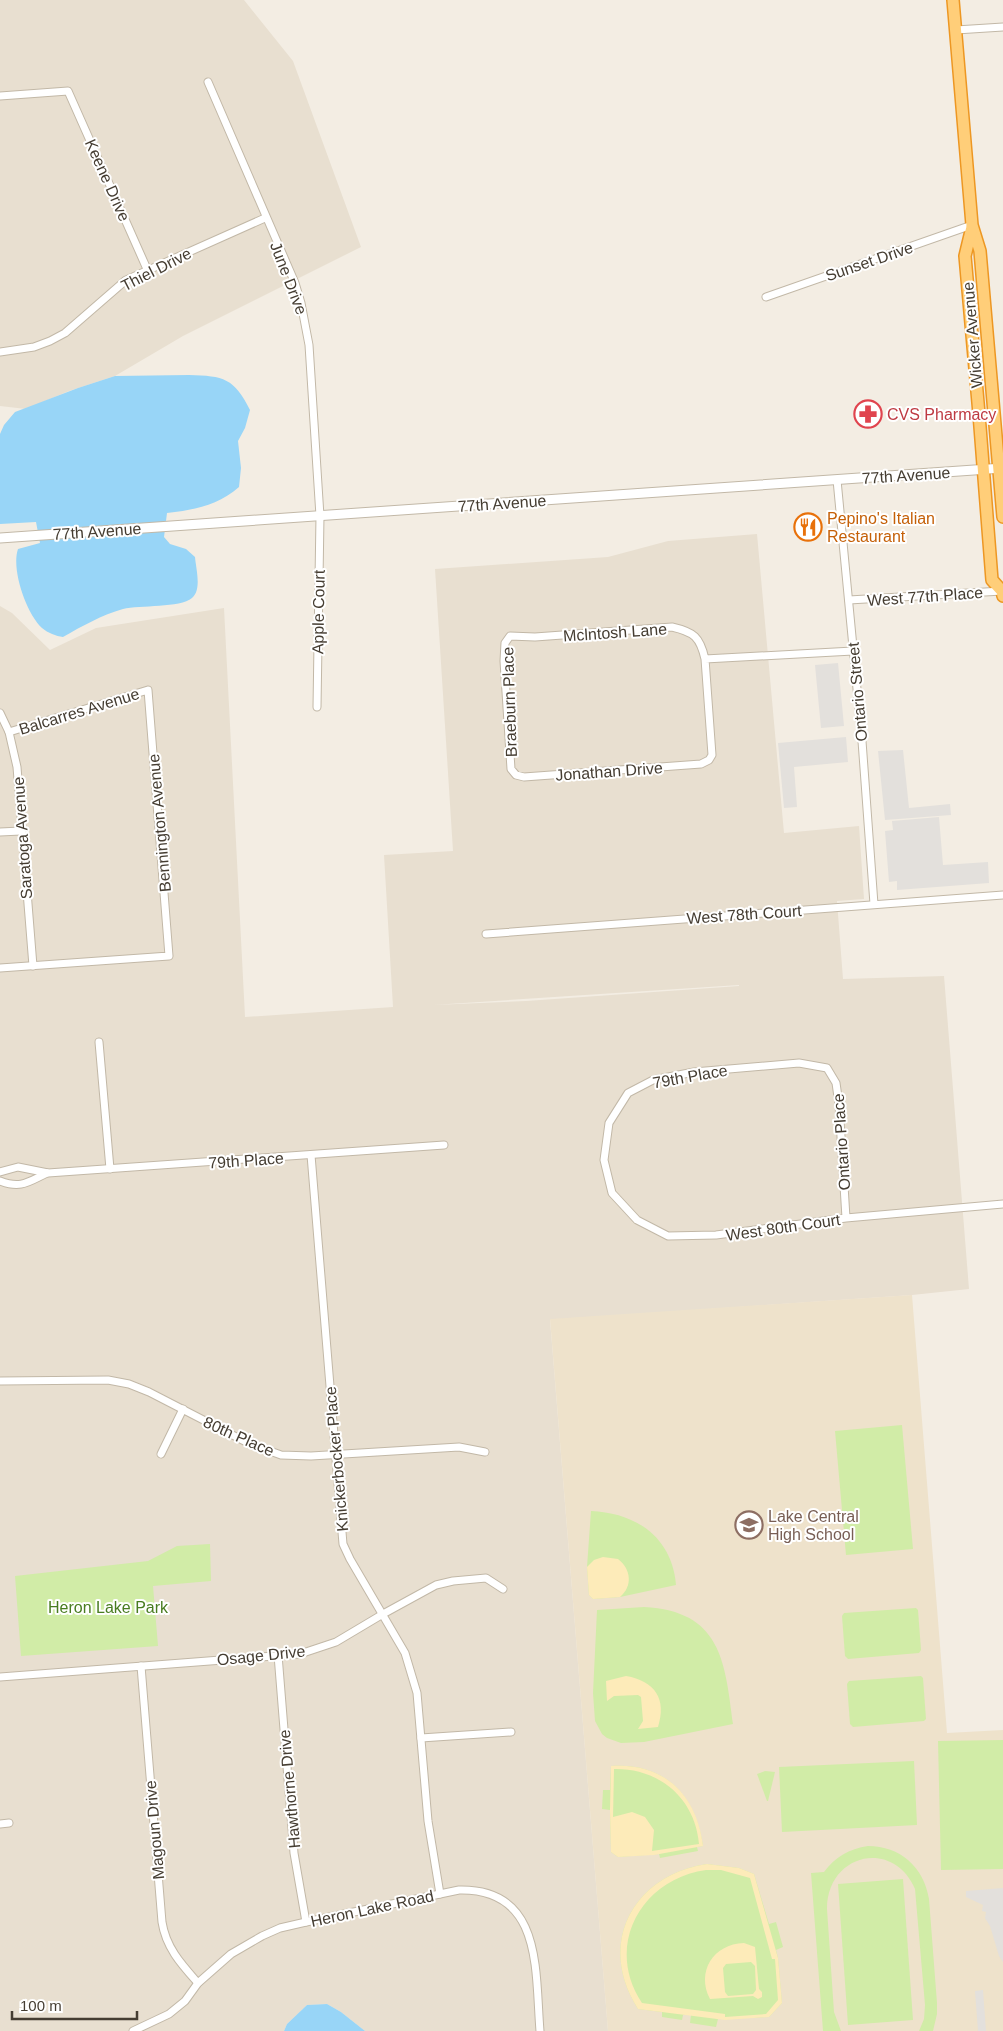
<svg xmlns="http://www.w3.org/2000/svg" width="1003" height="2031" font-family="Helvetica,sans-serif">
<rect width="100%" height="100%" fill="#f3ede3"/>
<g fill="#e8dfd0" fill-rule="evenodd">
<polygon points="0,0 244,0 293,61 361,247 183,336 115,376 69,391 26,409 0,406"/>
<path d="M 757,534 L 784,833 L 859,826 L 864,899 L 837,901 L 843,979 L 944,976 L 969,1289 L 912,1295 L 550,1320 L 608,2031 L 365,2031 L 341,2012 L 327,2004 L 307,2005 L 287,2024 L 284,2031 L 0,2031 L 0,606 L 12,613 L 50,650 L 96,628 L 224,608 L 245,1017 L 393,1007 L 384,855 L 453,851 L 435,569 L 608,557 L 668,541 ZM 739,986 L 526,1001 L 433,1005 L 739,985 Z"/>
</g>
<polygon fill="#eee2cb" points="912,1295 947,1733 1003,1730 1003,2031 608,2031 550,1319"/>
<g fill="#d1eca7">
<polygon points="902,1425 913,1549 846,1555 835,1431"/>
<path d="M 591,1511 C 636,1513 672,1537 676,1585 L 620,1597 L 593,1599 L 589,1595 L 587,1567 Z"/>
<polygon points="210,1544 211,1581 153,1586 158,1646 21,1656 15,1576 148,1561 177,1546"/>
<path d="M 644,1607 C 721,1611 725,1661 733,1724 L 644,1742 L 621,1743 L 607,1738 L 602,1734 L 595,1721 L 593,1693 L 597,1610 Z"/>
<polygon points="916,1608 918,1610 921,1650 919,1653 848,1659 845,1656 842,1616 844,1613"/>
<polygon points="921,1676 923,1678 926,1719 924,1721 853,1727 850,1724 847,1684 849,1681"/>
<polygon points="1003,1740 1003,1869 941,1870 938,1741"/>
<polygon points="914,1761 917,1825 782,1832 779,1767"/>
<path d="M 611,1766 C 664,1762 696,1795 703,1846 L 697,1847 L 698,1851 L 660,1858 L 659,1854 L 618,1857 L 611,1852 L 610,1810 L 602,1809 L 603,1790 L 610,1790 Z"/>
<polygon points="765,1771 775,1772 768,1801 767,1801 757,1774"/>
<path d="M 868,1846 C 900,1846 924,1867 929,1899 L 937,2003 L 937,2014 L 933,2031 L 919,2031 L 924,2019 L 925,2005 L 915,1889 C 893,1838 827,1854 827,1909 L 834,2012 L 841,2031 L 823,2031 L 811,1873 L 824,1872 C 835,1857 849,1849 868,1846 Z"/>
<path d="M 707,1864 L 739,1868 L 754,1874 L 769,1924 L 776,1922 L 783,1947 L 776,1950 L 778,1958 L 782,2003 L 769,2017 L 718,2019 L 716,2027 L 690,2023 L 691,2015 L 683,2015 L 682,2020 L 662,2017 L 662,2012 L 638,2009 C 596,1944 633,1875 707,1864 Z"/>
<polygon points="903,1879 913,2020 848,2025 838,1884"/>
</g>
<g fill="#fdebb9" fill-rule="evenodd">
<path d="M 603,1557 L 618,1559 C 631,1569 633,1586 620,1597 L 593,1599 L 589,1595 L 587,1567 L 594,1560 Z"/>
<path d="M 626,1676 C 655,1681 667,1699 658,1727 L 638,1729 L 643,1721 L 641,1697 L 638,1695 L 614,1696 L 607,1701 L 606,1681 Z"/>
<path d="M 611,1766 C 664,1762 697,1795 703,1846 L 654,1855 L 618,1857 L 611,1852 L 610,1810 ZM 614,1769 C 659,1768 695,1798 699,1844 L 652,1851 L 654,1830 L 645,1817 L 632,1812 L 613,1817 Z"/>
<path d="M 707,1864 L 739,1868 L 754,1874 L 778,1958 L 782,2003 L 769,2017 L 725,2020 L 638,2009 C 596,1944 633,1875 707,1864 ZM 706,1870 L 721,1870 L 750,1878 L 772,1959 L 775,1959 L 778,2000 L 766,2014 L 725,2017 L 725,2014 L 642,2003 C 604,1946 641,1879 706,1870 Z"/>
<path d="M 744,1943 L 755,1947 L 759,1989 L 762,1992 L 762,1997 L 758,1999 L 753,1996 L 710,1999 C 696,1972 713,1944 744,1943 ZM 751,1962 L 755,1966 L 756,1990 L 753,1994 L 728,1996 L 725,1992 L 723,1968 L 726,1964 Z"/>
</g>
<g fill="#e3e0dc">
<polygon points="838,663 844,726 821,728 815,665"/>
<polygon points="846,737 848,762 794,767 797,807 784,808 778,743"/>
<polygon points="903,750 909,808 950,804 951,815 885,820 878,751"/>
<polygon points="939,817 943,865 988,862 989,883 897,890 897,881 889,882 885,831 893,830 892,821"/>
<polygon points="1003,1888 1003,1962 999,1956 990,1926 985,1918 986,1912 982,1911 983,1905 966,1897 966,1891"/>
<polygon points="983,1990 986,2031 978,2031 975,1991"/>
</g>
<g fill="#98d5f7">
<path d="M 189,375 C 224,376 234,378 250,410 L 245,428 L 238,441 L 241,468 L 239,487 C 218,505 195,510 167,513 L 164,537 L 170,544 L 186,549 L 195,557 C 196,569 202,590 192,598 C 180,608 140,605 123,609 C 102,615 82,626 63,637 C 56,636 48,633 42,628 C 26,613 11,569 18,549 L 40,543 L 36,522 L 0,524 L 0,434 L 4,425 L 15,412 L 78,388 L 115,376 Z"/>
<polygon points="327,2004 341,2012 365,2031 284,2031 287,2024 307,2005"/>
</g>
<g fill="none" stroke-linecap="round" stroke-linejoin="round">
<g stroke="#c2b8a7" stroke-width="9">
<g id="minor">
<polyline points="956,30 1003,27"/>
<polyline points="208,82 295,283 301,303 309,345 320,516 317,707"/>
<polyline points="0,96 68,91 147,269"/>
<polyline points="766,297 972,225"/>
<polyline points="0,352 34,347 50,341 65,333 126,280 265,218"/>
<polyline points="837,480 862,741 874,904"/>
<polyline points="849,600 1002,591"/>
<path d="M 705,659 L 712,755 L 709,760 L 701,764 L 524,777 L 516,775 L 511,769 L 504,661 L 505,643 L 510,636 L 535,637 L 672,627 C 694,632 700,637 705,659 L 853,651"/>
<polyline points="0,713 9,732 17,767 33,966"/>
<polyline points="0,832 21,831"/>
<polyline points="486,934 1003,895"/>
<polyline points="0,968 169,956 148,690 9,732"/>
<polyline points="99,1042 110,1169"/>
<polyline points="311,1155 343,1544 350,1559 405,1653 417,1693 428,1821 440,1894"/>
<polyline points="0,1172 18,1167 48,1173 444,1145"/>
<path d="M 0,1181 C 21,1189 28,1182 47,1173"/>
<polyline points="846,1218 839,1104 836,1083 827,1068 799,1063 694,1072 653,1080 628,1093 609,1123 604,1160 612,1193 637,1220 668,1236 716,1235 846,1218 1003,1204"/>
<polyline points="0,1381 108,1380 129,1384 149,1392 248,1443 281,1455 311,1456 459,1447 485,1452"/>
<polyline points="161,1454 183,1409"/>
<polyline points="278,1655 294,1853 306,1922"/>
<path d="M 141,1666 L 162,1922 C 166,1948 182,1965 198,1983"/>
<polyline points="0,1677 300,1654 336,1642 383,1614 436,1585 453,1581 486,1578 503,1589"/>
<polyline points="421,1738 511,1732"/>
<polyline points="0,1824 9,1823"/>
<path d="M 133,2031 L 169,2014 L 185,2001 L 198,1983 L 231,1954 L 262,1936 L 280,1928 L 306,1922 L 459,1890 C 543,1888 535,1971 540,2031"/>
</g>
</g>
<g stroke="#c2b8a7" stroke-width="11">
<polyline id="tertiary" points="0,538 1003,468"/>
</g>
<g stroke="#ed9723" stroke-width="14">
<g id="trunk">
<polyline points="953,0 972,225 980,251 1003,517"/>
<polyline points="972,227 965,256 979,414 992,580 1002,591 1003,596"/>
</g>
</g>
<use href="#minor" stroke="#fff" stroke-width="7"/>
<use href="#tertiary" stroke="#fff" stroke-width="9"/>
<use href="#trunk" stroke="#ffce79" stroke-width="11"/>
</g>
<defs>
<g id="pharmacy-ring" transform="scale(1.4375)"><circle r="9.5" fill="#fff" stroke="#e0444e" stroke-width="1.5"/><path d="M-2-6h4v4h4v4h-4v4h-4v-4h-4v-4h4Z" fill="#e0444e"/></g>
<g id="restaurant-ring" transform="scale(1.4375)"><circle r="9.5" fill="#fff" stroke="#e8710a" stroke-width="1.5"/><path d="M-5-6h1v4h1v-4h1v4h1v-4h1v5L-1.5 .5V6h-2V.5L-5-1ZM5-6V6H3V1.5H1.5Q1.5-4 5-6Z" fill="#e8710a"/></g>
<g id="school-ring" transform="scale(1.4375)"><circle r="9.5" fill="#fff" stroke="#8d6e63" stroke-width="1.5"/><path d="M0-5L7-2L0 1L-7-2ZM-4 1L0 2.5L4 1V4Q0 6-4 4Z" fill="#8d6e63"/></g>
</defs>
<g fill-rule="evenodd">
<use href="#pharmacy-ring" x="868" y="414"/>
<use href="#restaurant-ring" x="808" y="527"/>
<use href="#school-ring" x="749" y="1525"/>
</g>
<g text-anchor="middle" stroke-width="4" stroke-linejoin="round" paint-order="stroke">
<g font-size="16" fill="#453d32" stroke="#fff">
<text transform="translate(108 180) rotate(66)" y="6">Keene Drive</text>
<text transform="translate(869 261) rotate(-19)" y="6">Sunset Drive</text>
<text transform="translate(156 269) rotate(-27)" y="6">Thiel Drive</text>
<text transform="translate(289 278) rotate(69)" y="6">June Drive</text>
<text transform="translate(972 335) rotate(-95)" y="6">Wicker Avenue</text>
<text transform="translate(906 475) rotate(-4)" y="6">77th Avenue</text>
<text transform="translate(502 503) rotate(-4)" y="6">77th Avenue</text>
<text transform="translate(97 531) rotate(-4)" y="6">77th Avenue</text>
<text transform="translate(925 596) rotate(-4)" y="6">West 77th Place</text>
<text transform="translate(318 612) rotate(-89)" y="6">Apple Court</text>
<text transform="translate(615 632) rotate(-4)" y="6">Mclntosh Lane</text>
<text transform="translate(857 692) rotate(-95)" y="6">Ontario Street</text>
<text transform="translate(509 702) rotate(-92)" y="6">Braeburn Place</text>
<text transform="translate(79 711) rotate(-17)" y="6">Balcarres Avenue</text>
<text transform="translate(609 771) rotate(-4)" y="6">Jonathan Drive</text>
<text transform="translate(159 823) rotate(-95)" y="6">Bennington Avenue</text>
<text transform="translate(22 838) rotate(-94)" y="6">Saratoga Avenue</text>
<text transform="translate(744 914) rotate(-4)" y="6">West 78th Court</text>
<text transform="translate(690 1076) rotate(-10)" y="6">79th Place</text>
<text transform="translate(841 1142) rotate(-94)" y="6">Ontario Place</text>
<text transform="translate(246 1160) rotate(-4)" y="6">79th Place</text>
<text transform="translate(783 1227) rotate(-8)" y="6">West 80th Court</text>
<text transform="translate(239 1436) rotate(24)" y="6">80th Place</text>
<text transform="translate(336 1459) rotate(-95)" y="6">Knickerbocker Place</text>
<text transform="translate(261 1655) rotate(-6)" y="6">Osage Drive</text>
<text transform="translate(289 1789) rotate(-95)" y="6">Hawthorne Drive</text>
<text transform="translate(154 1830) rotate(-95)" y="6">Magoun Drive</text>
<text transform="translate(372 1908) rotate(-12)" y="6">Heron Lake Road</text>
</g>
<g font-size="16" fill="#be3a42" stroke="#fff" text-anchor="start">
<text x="887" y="420">CVS Pharmacy</text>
</g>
<g font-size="16" fill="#c56008" stroke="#fff" text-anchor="start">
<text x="827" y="524">Pepino's Italian<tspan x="827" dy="18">Restaurant</tspan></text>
</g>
<g font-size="16" fill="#785e54" stroke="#fff" text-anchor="start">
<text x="768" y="1522">Lake Central<tspan x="768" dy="18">High School</tspan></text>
</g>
<g font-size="16" fill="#487c20" stroke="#fff">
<text x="108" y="1613">Heron Lake Park</text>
</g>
</g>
<path d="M12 2011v8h125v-8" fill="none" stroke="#453d32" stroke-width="2.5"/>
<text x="20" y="2011" font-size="15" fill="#453d32" stroke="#ffffff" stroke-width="4" paint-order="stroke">100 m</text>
</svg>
